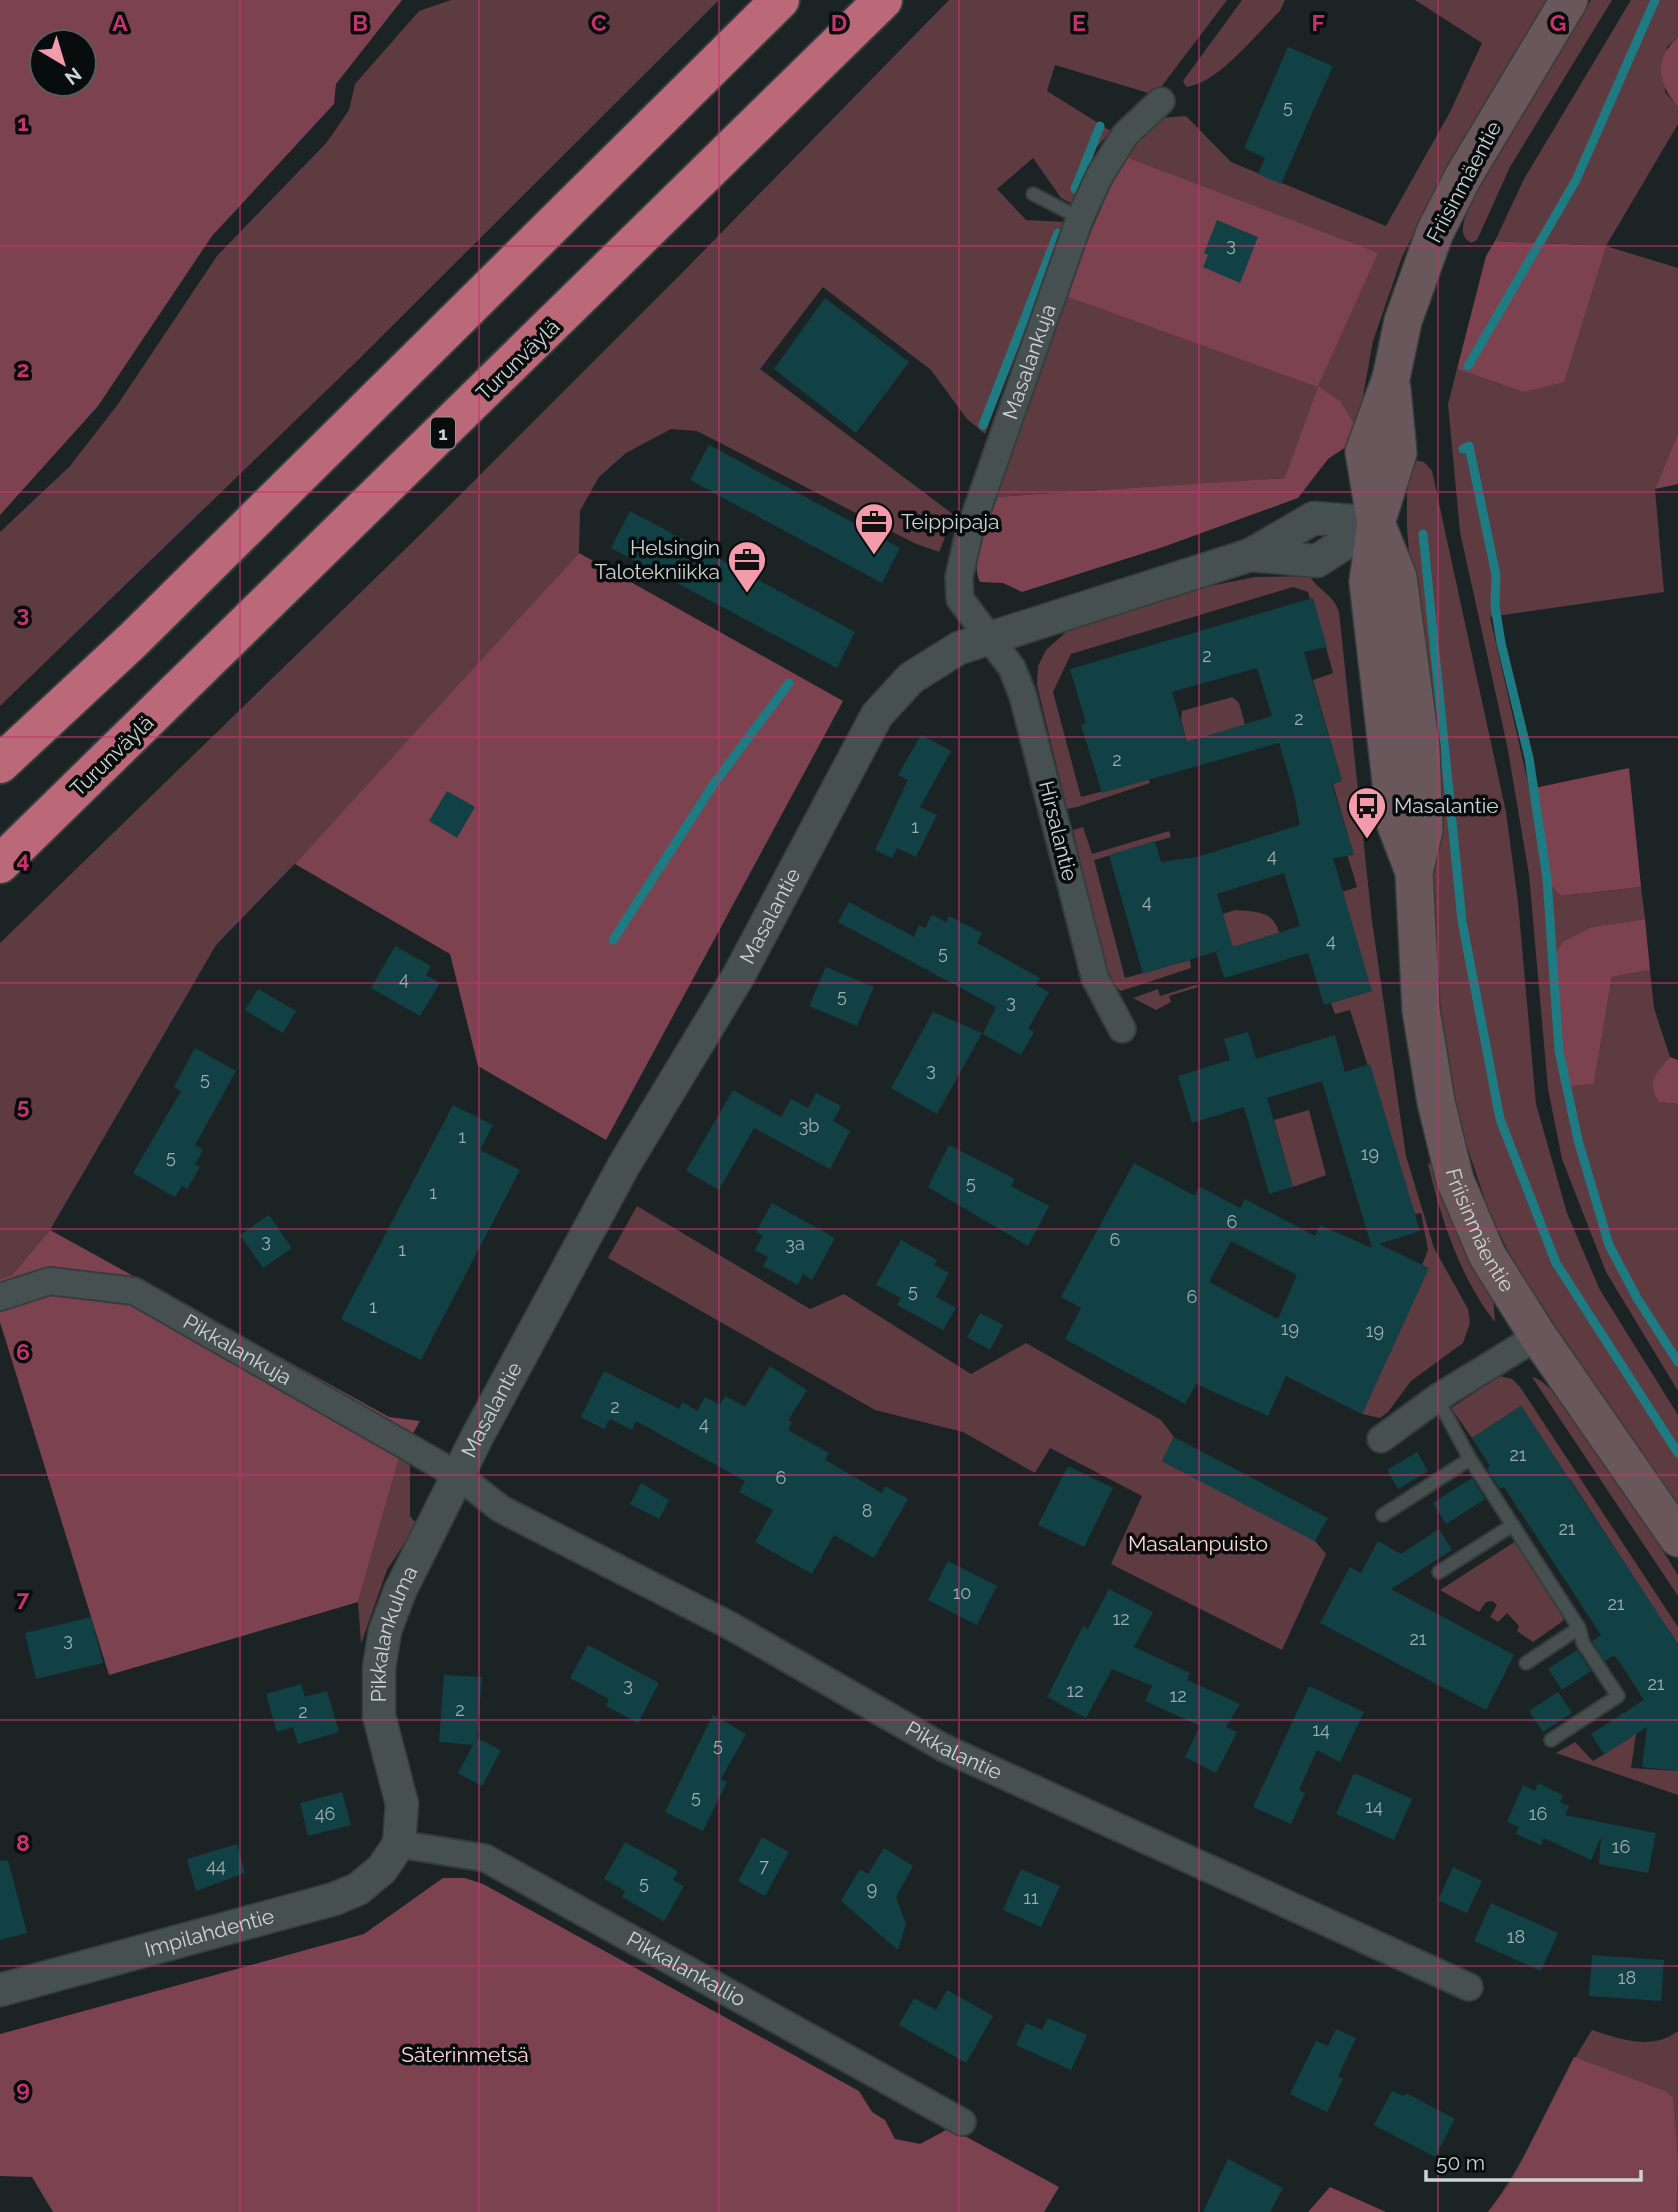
<svg xmlns="http://www.w3.org/2000/svg" width="1678" height="2212" font-family="Raleway,sans-serif">
<rect width="100%" height="100%" fill="#1b2324"/>
<g fill="#5e3a41">
<polygon points="451,0 719,0 358,360 0,706 0,532 70,466 118,404 217,256 327,142 349,110 355,84 419,11"/>
<polygon points="949,0 1227,0 1155,95 1055,65 1047,91 1111,131 1097,147 1074,205 1061,198 1033,158 997,189 1026,220 1067,222 985,434 967,419 931,370 823,287 760,369 954,515 939,552 914,543 697,431 671,429 626,453 599,477 580,511 579,553 350,807 216,945 50,1230 12,1275 0,1279 0,943 429,526 679,276"/>
<path d="M 1242,0 L 1285,0 L 1280,11 C 1256,34 1218,84 1186,87 L 1183,81 Z"/>
<polygon points="1415,0 1548,0 1444,174 1402,257 1373,341 1357,429 1286,478 994,497 1063,295 1378,254 1124,156 1160,118 1186,116 1231,162 1386,226 1450,112 1482,43"/>
<path d="M 1591,0 L 1612,0 L 1510,167 L 1477,240 L 1471,243 C 1466,240 1463,236 1463,230 C 1461,198 1568,37 1591,0 Z"/>
<polygon points="1631,0 1678,0 1678,37 1667,47 1665,92 1678,107 1678,124 1606,246 1678,268 1678,433 1655,489 1664,592 1490,617 1552,887 1563,896 1641,887 1645,919 1591,927 1562,942 1551,964 1564,1087 1594,1084 1612,977 1650,970 1654,1008 1670,1057 1664,1065 1659,1102 1678,1104 1678,1391 1606,1272 1562,1159 1548,1089 1529,875 1507,745 1460,532 1448,404 1457,369 1523,392 1606,246 1495,241 1524,179"/>
<polygon points="1413,460 1424,462 1432,471 1506,812 1518,902 1536,1104 1567,1213 1600,1290 1678,1415 1678,1505 1524,1285 1488,1209 1459,1122 1437,984 1433,903 1435,835 1407,529 1407,482"/>
<path d="M 1310,576 C 1318,591 1334,594 1339,612 L 1372,921 L 1406,1156 L 1434,1248 L 1468,1309 L 1470,1323 L 1463,1343 L 1411,1381 L 1388,1412 L 1380,1418 L 1362,1414 L 1428,1269 L 1422,1265 L 1428,1250 L 1421,1213 L 1415,1214 L 1350,1010 L 1335,1014 L 1331,1003 L 1371,991 L 1342,892 L 1357,887 L 1347,854 L 1353,852 L 1333,784 L 1342,781 L 1313,680 L 1333,673 L 1313,599 L 1310,599 L 1308,592 L 1293,587 L 1071,654 L 1053,692 L 1081,797 L 1148,779 L 1150,783 L 1077,807 L 1067,809 L 1037,685 L 1038,666 L 1046,650 L 1067,631 L 1210,586 L 1255,577 Z"/>
<polygon points="1232,697 1239,703 1245,725 1187,742 1181,720 1182,711"/>
<polygon points="1083,827 1092,854 1169,831 1171,837 1094,860 1125,978 1190,960 1191,968 1121,991 1114,986 1106,968 1073,830"/>
<path d="M 1235,910 C 1256,912 1273,910 1279,933 L 1233,947 L 1214,917 Z"/>
<polygon points="1196,985 1198,987 1169,996 1171,1002 1156,1010 1133,998 1158,989 1160,996"/>
<polygon points="1309,1110 1326,1175 1293,1187 1274,1120"/>
<path d="M 1437,1161 L 1493,1296 L 1495,1322 C 1460,1278 1441,1219 1428,1164 Z"/>
<polygon points="637,1206 810,1309 844,1294 971,1374 1026,1343 1161,1420 1174,1437 1162,1461 1315,1541 1326,1554 1282,1650 1111,1564 1142,1496 1050,1448 1035,1473 963,1432 875,1410 608,1258"/>
<polygon points="1500,1376 1512,1379 1520,1387 1678,1627 1678,1644 1668,1629 1619,1661 1614,1655 1663,1622 1570,1479 1520,1512 1516,1505 1565,1473 1521,1406 1472,1438 1451,1408"/>
<path d="M 1532,1377 C 1562,1380 1657,1542 1678,1575 L 1678,1596 Z"/>
<polygon points="399,1458 410,1465 410,1516 417,1524 387,1570 361,1644 358,1602"/>
<polygon points="1516,1541 1564,1614 1563,1621 1533,1642 1517,1631 1519,1626 1507,1613 1498,1622 1490,1617 1497,1605 1492,1601 1486,1602 1479,1612 1440,1590"/>
<polygon points="1623,1713 1636,1734 1631,1768 1678,1771 1678,1795 1556,1753 1575,1742 1593,1761 1633,1736 1620,1715"/>
<path d="M 1592,2030 C 1619,2039 1652,2051 1678,2031 L 1678,2212 L 1488,2212 C 1531,2156 1554,2089 1592,2030 Z"/>
</g>
<g fill="#7d424f" fill-rule="evenodd">
<path d="M 0,0 L 402,0 L 336,84 L 334,104 L 212,236 L 98,406 L 0,515 ZM 42,42 L 84,42 L 84,84 L 42,84 Z"/>
<path d="M 1678,37 L 1678,107 C 1658,84 1653,59 1678,37 Z"/>
<path d="M 1124,156 L 1378,253 L 1318,386 L 1341,402 L 1357,429 L 1349,445 L 1328,459 L 1298,498 L 1163,547 L 1022,592 L 1003,583 L 980,582 C 969,562 989,520 994,497 L 1285,478 L 1318,387 L 1063,295 Z"/>
<polygon points="1495,241 1606,246 1564,382 1523,392 1457,369 1486,256"/>
<polygon points="1678,433 1678,484 1655,489"/>
<polygon points="579,553 843,701 606,1140 478,1066 450,954 295,864"/>
<polygon points="1629,768 1641,887 1562,896 1552,887 1530,789"/>
<polygon points="1645,919 1650,970 1612,977 1594,1084 1564,1087 1550,964 1562,942 1591,927"/>
<path d="M 1670,1057 L 1678,1060 L 1678,1104 L 1659,1102 C 1646,1081 1656,1074 1670,1057 Z"/>
<polygon points="50,1230 389,1417 420,1421 399,1458 358,1602 109,1675 0,1322 0,1279 12,1275"/>
<polygon points="443,1878 465,1878 483,1884 859,2091 872,2112 885,2120 895,2139 920,2144 950,2128 1059,2187 1044,2212 53,2212 32,2177 0,2176 0,2034 364,1934"/>
<polygon points="1574,2057 1665,2091 1673,2097 1678,2165 1676,2212 1488,2212 1511,2182"/>
<polygon points="1330,2187 1386,2212 1308,2212"/>
</g>
<g fill="none" stroke-linecap="round" stroke-linejoin="round">
<g stroke="#1f7b82" stroke-width="9">
<polyline points="1075,189 1100,126"/>
<polyline points="1468,366 1576,180 1655,0"/>
<polyline points="983,425 1058,233"/>
<polyline points="1463,449 1469,446 1496,575 1495,606 1501,643 1529,758 1547,879 1559,1051 1578,1140 1609,1245 1637,1298 1678,1362"/>
<polyline points="1423,534 1462,921 1500,1119 1556,1263 1678,1453"/>
<polyline points="613,940 713,785 789,683"/>
</g>
</g>
<g fill="#124145" fill-rule="evenodd">
<polygon points="1288,47 1333,66 1281,184 1258,174 1265,158 1244,148"/>
<polygon points="1217,220 1258,237 1240,283 1203,267 1208,255 1204,253"/>
<polygon points="825,298 909,362 856,433 774,369"/>
<polygon points="709,445 900,548 882,583 690,480"/>
<polygon points="630,511 855,632 837,668 611,548"/>
<path d="M 1313,598 L 1327,647 L 1304,652 L 1342,781 L 1332,784 L 1354,855 L 1333,858 L 1372,991 L 1324,1005 L 1308,953 L 1224,978 L 1216,952 L 1228,948 L 1143,974 L 1109,855 L 1155,841 L 1161,862 L 1197,857 L 1300,825 L 1294,794 L 1279,743 L 1102,793 L 1081,725 L 1086,723 L 1070,669 ZM 1257,668 L 1272,716 L 1187,742 L 1172,692 ZM 1284,873 L 1300,926 L 1233,947 L 1217,894 Z"/>
<polygon points="921,735 951,751 920,807 937,815 916,857 897,848 892,858 875,850 908,780 898,775"/>
<polygon points="447,791 475,807 457,838 429,821"/>
<polygon points="849,902 914,937 919,925 925,928 932,915 946,922 949,916 982,933 977,943 1040,978 1036,985 1049,992 1028,1029 1034,1032 1021,1055 983,1034 996,1007 838,922"/>
<polygon points="395,946 431,966 426,975 440,983 420,1016 371,988"/>
<polygon points="826,967 874,987 857,1026 809,1006"/>
<polygon points="258,989 296,1011 283,1033 245,1010"/>
<polygon points="933,1012 982,1033 937,1114 891,1088"/>
<path d="M 1248,1032 L 1256,1059 L 1335,1035 L 1345,1072 L 1370,1064 L 1420,1231 L 1379,1244 L 1429,1268 L 1362,1414 L 1286,1376 L 1268,1416 L 1196,1384 L 1185,1404 L 1065,1339 L 1081,1308 L 1061,1297 L 1134,1163 L 1195,1196 L 1199,1186 L 1240,1208 L 1245,1199 L 1315,1236 L 1320,1225 L 1372,1248 L 1322,1081 L 1267,1098 L 1293,1187 L 1269,1194 L 1244,1107 L 1192,1123 L 1178,1076 L 1230,1060 L 1224,1039 ZM 1231,1241 L 1297,1275 L 1278,1319 L 1209,1282 Z"/>
<polygon points="195,1048 236,1071 195,1145 203,1150 195,1164 200,1167 187,1189 182,1186 175,1197 133,1173 181,1091 174,1087"/>
<polygon points="733,1090 781,1117 791,1099 808,1108 816,1093 841,1106 833,1121 850,1131 830,1169 754,1128 719,1190 686,1171"/>
<polygon points="453,1105 493,1125 480,1150 520,1170 421,1360 341,1319"/>
<polygon points="949,1145 1015,1179 1011,1186 1049,1206 1028,1246 928,1187"/>
<polygon points="772,1203 835,1238 812,1280 803,1274 798,1285 763,1266 768,1257 755,1250 763,1236 756,1232"/>
<polygon points="269,1215 292,1248 263,1268 240,1235"/>
<polygon points="901,1240 937,1260 934,1265 949,1273 936,1297 956,1308 943,1330 897,1305 901,1298 876,1285"/>
<polygon points="980,1313 1003,1325 990,1350 967,1337"/>
<polygon points="770,1366 807,1390 788,1420 792,1422 788,1430 829,1453 825,1460 882,1493 885,1486 908,1499 874,1558 834,1535 812,1574 755,1542 773,1510 739,1492 745,1481 636,1421 632,1430 610,1419 604,1429 581,1417 604,1371 679,1409 683,1402 697,1411 705,1397 720,1405 725,1396 745,1407"/>
<polygon points="1521,1406 1678,1644 1678,1771 1642,1767 1647,1727 1604,1754 1591,1734 1644,1700 1615,1655 1605,1661 1592,1641 1601,1635 1504,1487 1500,1489 1487,1469 1490,1466 1472,1438"/>
<polygon points="1174,1437 1328,1518 1315,1541 1162,1461"/>
<polygon points="1417,1452 1428,1471 1398,1489 1387,1470"/>
<polygon points="1068,1466 1113,1488 1084,1547 1038,1525"/>
<polygon points="1472,1478 1485,1499 1446,1524 1433,1503"/>
<polygon points="641,1483 669,1500 659,1519 630,1504"/>
<polygon points="1439,1529 1452,1550 1391,1589 1514,1655 1486,1710 1320,1623 1350,1567 1361,1573 1378,1541 1401,1554"/>
<polygon points="948,1561 997,1586 977,1625 928,1600"/>
<polygon points="1109,1589 1153,1612 1134,1647 1190,1673 1187,1680 1240,1704 1226,1727 1237,1732 1216,1773 1185,1757 1200,1726 1145,1701 1152,1686 1112,1669 1086,1718 1047,1697 1083,1626 1088,1629"/>
<polygon points="91,1617 103,1663 36,1679 25,1633"/>
<polygon points="588,1645 659,1683 638,1723 606,1706 609,1699 570,1678"/>
<polygon points="1577,1650 1591,1671 1562,1690 1548,1669"/>
<polygon points="444,1675 482,1677 477,1738 501,1750 482,1786 458,1773 473,1745 439,1742"/>
<polygon points="301,1684 305,1697 327,1691 339,1732 298,1744 293,1727 277,1732 266,1694"/>
<polygon points="1309,1686 1364,1712 1340,1762 1317,1750 1299,1790 1305,1793 1291,1824 1253,1807"/>
<polygon points="1558,1692 1572,1713 1543,1732 1529,1711"/>
<polygon points="713,1715 746,1734 721,1779 727,1782 703,1831 665,1812"/>
<polygon points="1354,1773 1412,1799 1394,1840 1336,1814"/>
<polygon points="1538,1783 1563,1795 1560,1802 1569,1806 1565,1815 1656,1833 1648,1873 1599,1864 1601,1837 1591,1860 1544,1838 1541,1845 1516,1834 1519,1827 1507,1822 1523,1785 1535,1791"/>
<polygon points="342,1792 351,1825 308,1836 300,1803"/>
<polygon points="762,1837 789,1852 765,1896 738,1881"/>
<polygon points="625,1842 678,1871 673,1880 684,1886 664,1921 622,1897 625,1891 604,1879"/>
<polygon points="237,1844 245,1873 196,1891 187,1859"/>
<polygon points="884,1848 913,1866 896,1897 906,1924 898,1950 841,1901 860,1869 868,1874"/>
<polygon points="8,1860 27,1933 0,1940 0,1861"/>
<polygon points="1453,1867 1482,1881 1467,1913 1438,1900"/>
<polygon points="1021,1869 1060,1886 1041,1927 1003,1910"/>
<polygon points="1491,1903 1558,1933 1541,1971 1474,1941"/>
<polygon points="1592,1955 1664,1960 1661,2001 1589,1996"/>
<polygon points="947,1990 993,2016 966,2063 899,2025 914,1998 936,2010"/>
<polygon points="1048,2018 1087,2035 1071,2070 1016,2045 1026,2023 1042,2030"/>
<polygon points="1336,2029 1356,2038 1338,2076 1343,2079 1327,2112 1290,2094 1316,2041 1328,2046"/>
<polygon points="1392,2091 1404,2096 1406,2093 1455,2119 1435,2157 1374,2125"/>
<polygon points="1228,2159 1283,2188 1270,2212 1203,2212"/>
</g>
<g fill="none" stroke-linecap="round" stroke-linejoin="round">
<g stroke="#363d3d" stroke-width="16">
<g id="service">
<polyline points="1033,194 1080,218"/>
<polyline points="1437,1398 1470,1459 1579,1628 1583,1643 1618,1696 1551,1740"/>
<polyline points="1383,1515 1470,1459"/>
<polyline points="1439,1572 1513,1525"/>
<polyline points="1526,1663 1579,1628"/>
</g>
</g>
<g stroke="#363d3d" stroke-width="30">
<g id="minor">
<path id="s1" d="M 1122,1029 L 1095,978 L 1023,696 L 1012,668 L 960,599 L 959,577 L 969,533 L 1080,218 L 1100,175 L 1125,135 L 1161,101"/>
<path id="s2" d="M 0,1297 L 50,1281 L 134,1291 L 459,1476 L 501,1509 L 729,1625 L 944,1748 L 1469,1987"/>
<polyline points="1381,1439 1437,1398 1538,1336"/>
<path id="s3" d="M 399,1844 L 485,1858 L 962,2122"/>
</g>
</g>
<g stroke="#363d3d" stroke-width="35">
<g id="tertiary">
<polyline points="1250,555 1317,561 1376,523"/>
<path id="s4" d="M 0,1990 L 334,1899 L 358,1889 L 382,1869 L 399,1844 L 402,1804 L 379,1716 L 379,1668 L 385,1631 L 400,1591 L 478,1435 L 624,1165 L 739,975 L 877,715 L 911,678 L 959,648 L 1250,555 L 1314,518 L 1376,523"/>
</g>
</g>
<g stroke="#363d3d" stroke-width="40">
<g id="secondary">
<path id="s5" d="M 1569,0 L 1463,177 L 1435,232 L 1403,321 L 1391,378 L 1364,452 L 1376,523 L 1398,577 L 1421,749 L 1424,830 L 1414,872 L 1421,1010 L 1436,1102 L 1455,1180 L 1487,1255 L 1538,1336 L 1678,1538"/>
<polyline points="1392,389 1398,453 1376,523 1368,582 1396,825 1414,872"/>
</g>
</g>
<g stroke="#363d3d" stroke-width="42">
<g id="motorway">
<polyline points="0,764 132,641 780,0"/>
<polyline points="0,864 883,0"/>
</g>
</g>
<use href="#service" stroke="#465050" stroke-width="12"/>
<use href="#minor" stroke="#465050" stroke-width="26"/>
<use href="#tertiary" stroke="#465050" stroke-width="32"/>
<use href="#secondary" stroke="#69575c" stroke-width="37"/>
<use href="#motorway" stroke="#bb6879" stroke-width="38"/>
</g>
<path fill="none" stroke="#c4346d" stroke-width="2" stroke-opacity="0.55" d="M 240,0 L 240,2212M 479,0 L 479,2212M 719,0 L 719,2212M 959,0 L 959,2212M 1199,0 L 1199,2212M 1438,0 L 1438,2212M 0,246 L 1678,246M 0,492 L 1678,492M 0,737 L 1678,737M 0,983 L 1678,983M 0,1229 L 1678,1229M 0,1475 L 1678,1475M 0,1720 L 1678,1720M 0,1966 L 1678,1966"/>
<defs>
<g id="office-pin" transform="scale(2.0125)"><path d="M0 17L-7.5 6A9.5 9.5 0 1 1 7.5 6Z" fill="#f39aab" stroke="#080c0c"/><path d="M-6-3h4V-5.5h4V-3h4V5H-6ZM-1-4.5V-3h2v-1.5ZM-6 0V1H6V0Z" fill="#111"/></g>
<g id="bus-pin" transform="scale(2.0125)"><path d="M0 17L-7.5 6A9.5 9.5 0 1 1 7.5 6Z" fill="#f39aab" stroke="#080c0c"/><path d="M-5-6H5V4H4V6H2V4H-2V6H-4V4H-5ZM-3.5-4V0h7V-4ZM-3.5 1.2v1.5H-2V1.2ZM2 1.2v1.5H3.5V1.2Z" fill="#111"/></g>
</defs>
<g fill-rule="evenodd">
<use href="#office-pin" x="874" y="522"/>
<use href="#office-pin" x="747" y="560"/>
<use href="#bus-pin" x="1367" y="806"/>
</g>
<g text-anchor="middle" stroke-width="7" stroke-linejoin="round" paint-order="stroke">
<g font-size="18" fill="#9eaeb0">
<text x="1288" y="113">5</text>
<text x="1231" y="251">3</text>
<text x="1207" y="662">2</text>
<text x="1299" y="725">2</text>
<text x="1117" y="766">2</text>
<text x="915" y="833">1</text>
<text x="1272" y="862">4</text>
<text x="1147" y="908">4</text>
<text x="1331" y="947">4</text>
<text x="943" y="959">5</text>
<text x="404" y="985">4</text>
<text x="842" y="1002">5</text>
<text x="1011" y="1008">3</text>
<text x="931" y="1076">3</text>
<text x="205" y="1085">5</text>
<text x="809" y="1132">3b</text>
<text x="462" y="1143">1</text>
<text x="1370" y="1160">19</text>
<text x="171" y="1163">5</text>
<text x="971" y="1189">5</text>
<text x="433" y="1199">1</text>
<text x="1232" y="1228">6</text>
<text x="1115" y="1246">6</text>
<text x="266" y="1247">3</text>
<text x="795" y="1250">3a</text>
<text x="402" y="1256">1</text>
<text x="913" y="1297">5</text>
<text x="1192" y="1303">6</text>
<text x="373" y="1313">1</text>
<text x="1290" y="1335">19</text>
<text x="1375" y="1337">19</text>
<text x="615" y="1413">2</text>
<text x="704" y="1430">4</text>
<text x="1518" y="1461">21</text>
<text x="781" y="1484">6</text>
<text x="867" y="1517">8</text>
<text x="1567" y="1535">21</text>
<text x="962" y="1599">10</text>
<text x="1616" y="1610">21</text>
<text x="1121" y="1625">12</text>
<text x="1418" y="1645">21</text>
<text x="68" y="1646">3</text>
<text x="1656" y="1690">21</text>
<text x="628" y="1691">3</text>
<text x="1075" y="1697">12</text>
<text x="1178" y="1702">12</text>
<text x="460" y="1716">2</text>
<text x="303" y="1718">2</text>
<text x="1321" y="1736">14</text>
<text x="718" y="1751">5</text>
<text x="696" y="1803">5</text>
<text x="1374" y="1813">14</text>
<text x="325" y="1820">46</text>
<text x="1538" y="1820">16</text>
<text x="1621" y="1853">16</text>
<text x="216" y="1872">44</text>
<text x="764" y="1872">7</text>
<text x="644" y="1889">5</text>
<text x="872" y="1895">9</text>
<text x="1031" y="1904">11</text>
<text x="1516" y="1943">18</text>
<text x="1627" y="1984">18</text>
</g>
<rect fill="#080c0c" stroke="#929797" stroke-width="2" x="431" y="417.5" width="24" height="31" rx="5"/>
<g font-size="19" font-weight="bold" fill="#cdd3d3">
<text x="443" y="440">1</text>
</g>
<g font-size="21" fill="#cdd3d3" stroke="#080c0c">
<text transform="translate(1464 182) rotate(-62)" y="7">Friisinmäentie</text>
<text transform="translate(518 360) rotate(-44)" y="7">Turunväylä</text>
<text dy="7" stroke="none"><textPath href="#s1" startOffset="714">Masalankuja</textPath></text>
<text transform="translate(112 756) rotate(-44)" y="7">Turunväylä</text>
<text transform="translate(1058 831) rotate(76)" y="7">Hirsalantie</text>
<text dy="7" stroke="none"><textPath href="#s4" startOffset="1463">Masalantie</textPath></text>
<text dy="7" stroke="none"><textPath href="#s5" startOffset="1295">Friisinmäentie</textPath></text>
<text dy="7" stroke="none"><textPath href="#s2" startOffset="256">Pikkalankuja</textPath></text>
<text dy="7" stroke="none"><textPath href="#s4" startOffset="896">Masalantie</textPath></text>
<text dy="7" stroke="none"><textPath href="#s4" startOffset="649">Pikkalankulma</textPath></text>
<text dy="7" stroke="none"><textPath href="#s2" startOffset="1078">Pikkalantie</textPath></text>
<text dy="7" stroke="none"><textPath href="#s4" startOffset="217">Impilahdentie</textPath></text>
<text dy="7" stroke="none"><textPath href="#s3" startOffset="317">Pikkalankallio</textPath></text>
</g>
<g font-size="21" fill="#cdd3d3" stroke="#080c0c" text-anchor="start">
<text x="901" y="529">Teippipaja</text>
<text x="720" y="555" text-anchor="end">Helsingin<tspan x="720" dy="24">Talotekniikka</tspan></text>
<text x="1394" y="813">Masalantie</text>
</g>
<g font-size="21" fill="#fdd6dc" stroke="#080c0c">
<text x="1198" y="1551">Masalanpuisto</text>
<text x="465" y="2062">Säterinmetsä</text>
</g>
</g>
<g font-size="23" text-anchor="middle" font-weight="bold" fill="#c4346d" stroke="#080c0c" stroke-width="7" stroke-linejoin="round" paint-order="stroke">
<text x="120" y="31">A</text>
<text x="360" y="31">B</text>
<text x="599" y="31">C</text>
<text x="839" y="31">D</text>
<text x="1079" y="31">E</text>
<text x="1318" y="31">F</text>
<text x="1558" y="31">G</text>
<text x="23" y="131">1</text>
<text x="23" y="377">2</text>
<text x="23" y="622">3</text>
<text x="23" y="868">4</text>
<text x="23" y="1114">5</text>
<text x="23" y="1360">6</text>
<text x="23" y="1606">7</text>
<text x="23" y="1851">8</text>
<text x="23" y="2097">9</text>
</g>
<g transform="translate(63 63) rotate(142)"><circle r="33" fill="#080c0c" stroke="#575c5c" stroke-width="2"/>
<path d="M0-5L12 26L0 18L-12 26Z" fill="#f39aab"/>
<text y="-10" font-size="19" font-weight="bold" text-anchor="middle" fill="#cdd3d3">N</text>
</g>
<path d="M1426 2170v10h215v-10" fill="none" stroke="#cdd3d3" stroke-width="3.5"/>
<text x="1436" y="2170" font-size="21" fill="#cdd3d3" stroke="#080c0c" stroke-width="5" paint-order="stroke">50 m</text>
</svg>
